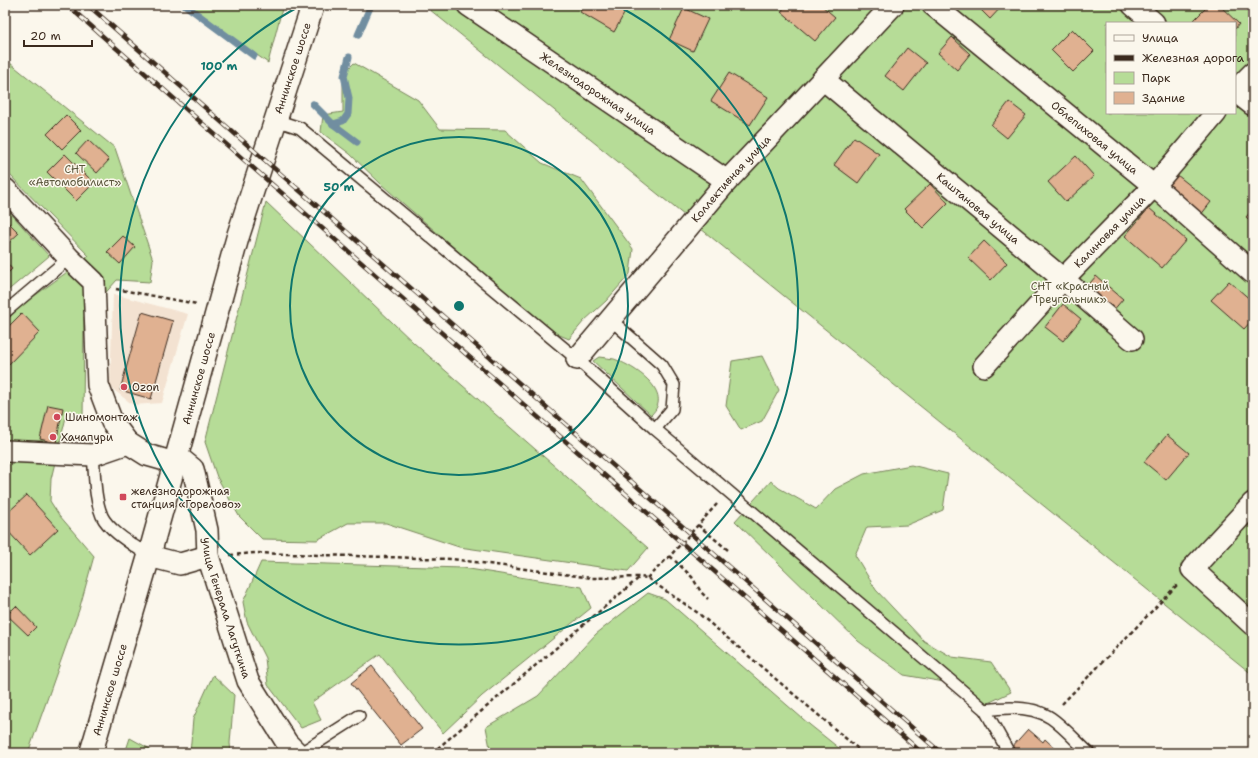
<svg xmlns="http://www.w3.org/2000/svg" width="1258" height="758" font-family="'Shantell Sans',sans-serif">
<rect width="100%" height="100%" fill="#fbf7ec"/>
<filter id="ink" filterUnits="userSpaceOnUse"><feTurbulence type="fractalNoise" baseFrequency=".025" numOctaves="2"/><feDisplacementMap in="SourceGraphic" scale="8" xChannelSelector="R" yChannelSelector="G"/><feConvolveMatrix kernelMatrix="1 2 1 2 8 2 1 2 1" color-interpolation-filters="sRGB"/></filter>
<g filter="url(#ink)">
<polygon fill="#f3e2d1" points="113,294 188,314 162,403 133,405 110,387"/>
<g fill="#b6dc97" stroke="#78835a" fill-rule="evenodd">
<polygon points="188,5 283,5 268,63"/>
<path d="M 424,5 L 1253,5 L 1253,675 ZM 1107,23 L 1235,23 L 1235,113 L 1107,113 Z"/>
<polygon points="5,59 115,148 153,260 150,282 117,280 84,317 83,418 67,413 51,479 50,501 59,515 94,556 79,610 28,753 5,753 5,322 22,305 89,256 5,170"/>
<polygon points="354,63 418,100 440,129 505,130 542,163 581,179 633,249 630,274 606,301 584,321 569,339 550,331 382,185 350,154 321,132 323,115 343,112 343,74"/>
<polygon points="266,202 414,343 648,548 628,571 459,547 386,523 348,523 317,540 262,539 239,516 217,477 205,442"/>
<polygon points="5,207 49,256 5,293"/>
<polygon points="762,356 779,390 762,421 741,430 726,406 732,361"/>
<path d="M 599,357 C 604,358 609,358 614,359 C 634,366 675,392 651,415 L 593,361 Z"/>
<polygon points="911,465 948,474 943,510 907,525 867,527 855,555 876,590 924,641 952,657 991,662 1011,692 986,704 944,682 904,675 858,641 735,521 771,481 779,488 816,509 835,489 864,474"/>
<polygon points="261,562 463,568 582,587 591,608 482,696 443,733 380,654 312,702 321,720 301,728 268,685 265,658 247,622 243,602"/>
<polygon points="648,593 665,599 810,725 845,753 491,753 486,727 538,696 596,634"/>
<polygon points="213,675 234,695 230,743 231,753 190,753 193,719"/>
<polygon points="130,738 150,749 150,753 125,753"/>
</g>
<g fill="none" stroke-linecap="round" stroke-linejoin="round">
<g stroke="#718ea0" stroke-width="7">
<polyline points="185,5 254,56"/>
<polyline points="358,35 371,5"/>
<polyline points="313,104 333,124 357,142"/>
<polyline points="333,124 343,121 348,114 349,98 344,76 349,57"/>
</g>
</g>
<g fill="#e0b191" stroke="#3b2a1e">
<polygon points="584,5 629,5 614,32 580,12"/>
<polygon points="786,5 821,5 835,17 815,41 781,12"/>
<polygon points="976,5 1003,5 990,19"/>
<polygon points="1209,5 1219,5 1239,24 1235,29 1235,23 1198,23 1194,20"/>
<polygon points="684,8 708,19 693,51 669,40"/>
<polygon points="1072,29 1094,51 1073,72 1051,50"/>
<polygon points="952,37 970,54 957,70 938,53"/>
<polygon points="907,48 926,63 904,91 885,76"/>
<polygon points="729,73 768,97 750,125 711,101"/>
<polygon points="1009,102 1026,115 1007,138 991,125"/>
<polygon points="66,115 81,130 62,149 47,134"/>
<polygon points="854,137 879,154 858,183 834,165"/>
<polygon points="88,140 109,160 97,173 76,153"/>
<polygon points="65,154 94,183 76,201 47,172"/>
<polygon points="1076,156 1094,176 1066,202 1048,182"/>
<polygon points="1177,175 1211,202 1200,216 1167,188"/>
<polygon points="930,184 948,203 923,228 904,209"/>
<polygon points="1149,208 1186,240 1162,268 1125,236"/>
<polygon points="1253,209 1253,223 1246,217"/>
<polygon points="5,219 19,233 5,246"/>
<polygon points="123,236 135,247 120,264 107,252"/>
<polygon points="984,241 1007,263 991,280 968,258"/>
<polygon points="5,261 12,269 5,276"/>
<polygon points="1096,276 1123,299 1112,312 1085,289"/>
<polygon points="1229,281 1253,302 1253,319 1244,329 1211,300"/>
<polygon points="1063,304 1081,319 1063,341 1045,327"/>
<polygon points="142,312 173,321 151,399 120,390"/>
<polygon points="22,313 40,332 6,367 5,330"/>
<polygon points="48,405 63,408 56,443 40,439"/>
<polygon points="1167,435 1189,453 1166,480 1144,462"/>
<polygon points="27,495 58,529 30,555 5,528 5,515"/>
<polygon points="16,606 36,627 28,635 7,615"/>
<polygon points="372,666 422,729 401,745 351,683"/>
<polygon points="1028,729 1043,742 1045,739 1060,753 1014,753 1010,749"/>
</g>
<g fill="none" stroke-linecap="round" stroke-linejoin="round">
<g stroke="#3b2a1e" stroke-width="14">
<g id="service">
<polyline points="275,120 300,128 577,359 655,429 985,710 1009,753"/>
<polyline points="5,312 69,258"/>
<polyline points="611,320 662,365 674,385 672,409 655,429"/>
<path d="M 93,455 C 95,474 94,497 102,516 C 109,531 135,546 149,556"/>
<path d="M 985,710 C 1005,707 1032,705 1051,718 C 1064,727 1077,742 1089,753"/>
<polyline points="301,753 359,716"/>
</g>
</g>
<g stroke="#3b2a1e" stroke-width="24">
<g id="minor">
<path id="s1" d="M 468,5 L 727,181"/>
<path id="s2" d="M 933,5 L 1154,186 L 1253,273"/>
<polyline points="1133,5 1154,23"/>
<path id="s3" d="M 823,79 L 1063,279 L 1132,339"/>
<polyline points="1235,91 1253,73"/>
<polyline points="1235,91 1253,105"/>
<polyline points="5,189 69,258 94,282 98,385 112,422 128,443 147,455 175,463"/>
<path id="s4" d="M 577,359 L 727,181 L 893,5"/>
<path id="s5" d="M 984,366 L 1063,279 L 1154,186 L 1216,113"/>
<polyline points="5,451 93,455 128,443"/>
<path id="s6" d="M 177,456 L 193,469 L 207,530 L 208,556 L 248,681 L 287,743 L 297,753"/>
<polyline points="1253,503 1192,569 1253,625"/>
<polyline points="149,556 180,564 208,556"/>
</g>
</g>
<g stroke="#3b2a1e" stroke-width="25">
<g id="secondary">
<path id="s7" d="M 91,753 L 149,556 L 238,236 L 313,5"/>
</g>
</g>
<g stroke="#3b2a1e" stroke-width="2.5" stroke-dasharray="4 3" stroke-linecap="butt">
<polyline points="116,289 197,304"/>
<polyline points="698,525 728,550"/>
<polyline points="230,555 255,553 452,559 592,578 640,577 647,578 698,613 863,753"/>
<polyline points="670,556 692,577 701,592 708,599"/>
<polyline points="647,578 670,556 717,504"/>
<polyline points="1062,704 1178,584"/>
<polyline points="432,753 640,577"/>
</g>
<use href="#service" stroke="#fbf7ec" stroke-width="11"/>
<use href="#minor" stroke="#fbf7ec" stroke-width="21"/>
<use href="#secondary" stroke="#fbf7ec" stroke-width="22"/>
<g stroke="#3b2a1e" stroke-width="4.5">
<g id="rail">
<polyline points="67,5 922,753"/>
<polyline points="88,5 941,753"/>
</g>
</g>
<use href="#rail" stroke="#fbf7ec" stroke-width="3" stroke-dasharray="9" stroke-linecap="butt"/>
</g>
</g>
<g fill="none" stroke="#0f766e" stroke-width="2">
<circle cx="459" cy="306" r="169"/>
<path d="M616 5A339 339 0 1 1 302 5"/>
</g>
<g fill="#d1495b" stroke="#fbf7ec" stroke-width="1.5">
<circle cx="124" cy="387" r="4"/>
<circle cx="57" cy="417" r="4"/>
<circle cx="53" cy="437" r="4"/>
<rect x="119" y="493" width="8" height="8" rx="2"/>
</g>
<g text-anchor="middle" stroke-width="3" stroke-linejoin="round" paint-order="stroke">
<g font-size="11" fill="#3b2a1e" stroke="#fbf7ec">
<text dy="4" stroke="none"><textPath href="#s7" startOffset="714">Аннинское шоссе</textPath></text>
<text dy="4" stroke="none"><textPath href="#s1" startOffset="157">Железнодорожная улица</textPath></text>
<text dy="4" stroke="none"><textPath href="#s2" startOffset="209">Облепиховая улица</textPath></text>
<text dy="4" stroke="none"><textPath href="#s4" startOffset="237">Коллективная улица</textPath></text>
<text dy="4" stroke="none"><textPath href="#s3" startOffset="202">Каштановая улица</textPath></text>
<text dy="4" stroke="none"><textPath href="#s5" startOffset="184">Калиновая улица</textPath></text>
<text dy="4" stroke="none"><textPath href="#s7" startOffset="390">Аннинское шоссе</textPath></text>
<text dy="4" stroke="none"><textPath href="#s6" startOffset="164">улица Генерала Лагуткина</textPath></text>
<text dy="4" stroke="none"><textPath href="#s7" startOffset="66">Аннинское шоссе</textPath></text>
</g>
<g font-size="11" fill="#5a563c" stroke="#fbf7ec">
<text x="75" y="173">СНТ<tspan x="75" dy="13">«Автомобилист»</tspan></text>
<text x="1070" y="290">СНТ «Красный<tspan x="1070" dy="13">Треугольник»</tspan></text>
</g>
<g font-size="11" fill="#3b2a1e" stroke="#fbf7ec" text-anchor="start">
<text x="132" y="391">Ozon</text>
<text x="65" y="421">Шиномонтаж</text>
<text x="61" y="441">Хачапури</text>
<text x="131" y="495">железнодорожная<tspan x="131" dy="13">станция «Горелово»</tspan></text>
</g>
</g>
<circle cx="459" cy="306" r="6" fill="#0f766e" stroke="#fbf7ec" stroke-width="2"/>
<g font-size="12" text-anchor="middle" font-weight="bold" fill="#0f766e" stroke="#fbf7ec" stroke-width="3" stroke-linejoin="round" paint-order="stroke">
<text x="219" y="70">100 m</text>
<text x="339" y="191">50 m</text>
</g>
<rect width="1258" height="758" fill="none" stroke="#fbf7ec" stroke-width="20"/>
<rect x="10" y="10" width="1238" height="738" fill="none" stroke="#3b2a1e" stroke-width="1.5" filter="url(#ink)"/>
<rect x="1106" y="22" width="130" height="92" fill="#fbf7ec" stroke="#aea59a"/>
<rect x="1114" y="35" width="20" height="6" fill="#fbf7ec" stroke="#aea59a"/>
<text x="1142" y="42" font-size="12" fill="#3b2a1e">Улица</text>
<rect x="1114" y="55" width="20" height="6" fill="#3b2a1e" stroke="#aea59a"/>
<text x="1142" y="62" font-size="12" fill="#3b2a1e">Железная дорога</text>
<rect x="1114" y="72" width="20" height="12" fill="#b6dc97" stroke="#aea59a"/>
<text x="1142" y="82" font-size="12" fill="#3b2a1e">Парк</text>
<rect x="1114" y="92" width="20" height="12" fill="#e0b191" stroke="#aea59a"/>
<text x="1142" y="102" font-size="12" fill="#3b2a1e">Здание</text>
<path d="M24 40v6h68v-6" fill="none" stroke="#3b2a1e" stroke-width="2"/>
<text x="30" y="40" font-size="12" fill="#3b2a1e" stroke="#fbf7ec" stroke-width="3" paint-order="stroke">20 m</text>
</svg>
